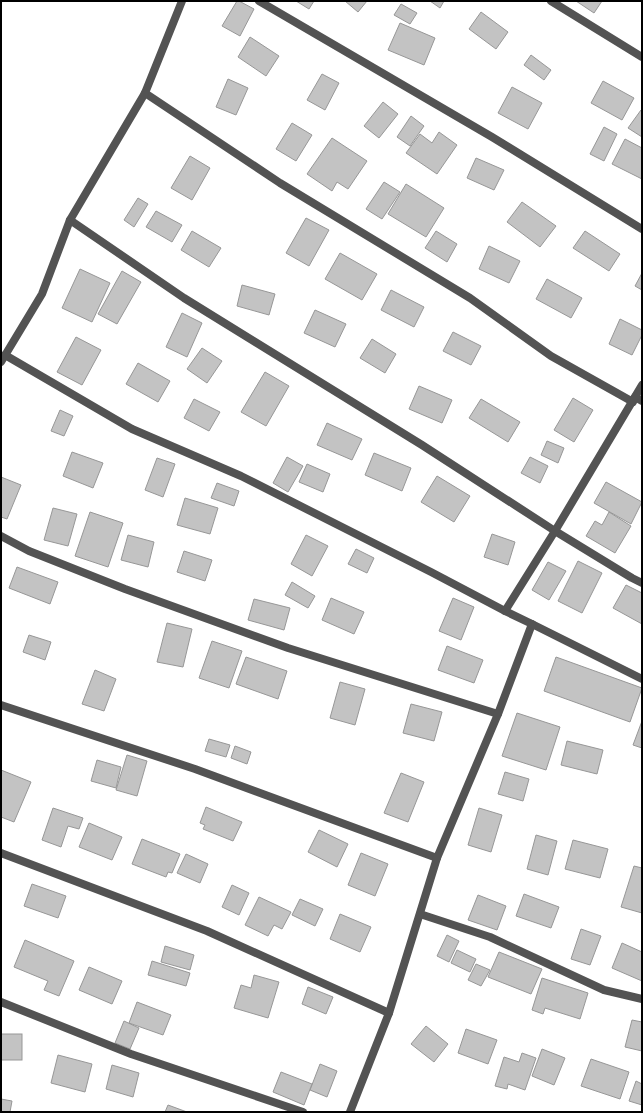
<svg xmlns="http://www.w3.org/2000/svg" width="643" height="1113" font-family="Rubik,sans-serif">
<rect width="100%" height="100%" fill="#fff"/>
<g fill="#c3c3c3" stroke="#979797">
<polygon points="237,1 239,1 254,9 240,36 222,26"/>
<polygon points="296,1 314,1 309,9"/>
<polygon points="345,1 367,1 358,12"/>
<polygon points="430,1 444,1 440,8"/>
<polygon points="576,1 602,1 594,13"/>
<polygon points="401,4 417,13 410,24 394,15"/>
<polygon points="481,12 508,32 496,49 469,29"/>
<polygon points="400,23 435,38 424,65 388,50"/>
<polygon points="250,37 279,56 266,76 238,57"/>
<polygon points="531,55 551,70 544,80 524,65"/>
<polygon points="322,74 339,83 325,110 307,100"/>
<polygon points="228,79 248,88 236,115 216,107"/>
<polygon points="603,81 634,98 622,120 591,103"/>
<polygon points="512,87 542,103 528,129 498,113"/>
<polygon points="383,102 398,114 379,138 364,126"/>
<polygon points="641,110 642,111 642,137 628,128"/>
<polygon points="411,116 424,126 410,146 397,137"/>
<polygon points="292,123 312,135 296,161 276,149"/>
<polygon points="604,127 617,134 604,161 590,154"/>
<polygon points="439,132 457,145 437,174 406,153 420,134 432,143"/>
<polygon points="332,138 367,161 348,189 337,182 332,191 307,174"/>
<polygon points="625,139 642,148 642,179 612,164"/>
<polygon points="190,156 210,168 192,200 171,188"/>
<polygon points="476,158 504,170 494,190 467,178"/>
<polygon points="384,182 400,192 382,219 366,209"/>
<polygon points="406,184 444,208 426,237 388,214"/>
<polygon points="138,198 148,204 134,227 124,220"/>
<polygon points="522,202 556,226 540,247 507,222"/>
<polygon points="156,211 182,225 172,242 146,227"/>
<polygon points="306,218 329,230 309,266 286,253"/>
<polygon points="192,231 221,248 209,267 181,250"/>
<polygon points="436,231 457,244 447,262 425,248"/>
<polygon points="585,231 620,254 609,271 573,248"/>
<polygon points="489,246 520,261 509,283 479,269"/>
<polygon points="340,253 377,274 362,300 325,279"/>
<polygon points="80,269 110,283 92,322 62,308"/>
<polygon points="122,271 141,282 117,324 98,314"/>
<polygon points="642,273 642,290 635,286"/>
<polygon points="547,279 582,298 571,318 536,299"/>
<polygon points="242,285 275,294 269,315 237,306"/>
<polygon points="391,290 424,307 414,327 381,310"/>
<polygon points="315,310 346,324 335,347 304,333"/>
<polygon points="182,313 202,323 187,357 166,347"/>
<polygon points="620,319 642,330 642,335 632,355 609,344"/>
<polygon points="453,332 481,346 471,365 443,351"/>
<polygon points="76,337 101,350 82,385 57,372"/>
<polygon points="372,339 396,354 385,373 360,358"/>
<polygon points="202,348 222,361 207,383 187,369"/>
<polygon points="138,363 170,381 158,402 126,384"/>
<polygon points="265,372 289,386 266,426 241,412"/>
<polygon points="419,386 452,400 442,423 409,409"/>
<polygon points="573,398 593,410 574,442 554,430"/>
<polygon points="194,399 220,412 209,431 184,418"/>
<polygon points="481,399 520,422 508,442 469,418"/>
<polygon points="60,410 73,416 64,436 51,431"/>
<polygon points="327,423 362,439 352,460 317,445"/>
<polygon points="547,441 564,448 558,463 541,455"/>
<polygon points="72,452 103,463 93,488 63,476"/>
<polygon points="374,453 411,468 402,491 365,475"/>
<polygon points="287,457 303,466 288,492 273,483"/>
<polygon points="530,457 548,466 540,483 521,473"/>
<polygon points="157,458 175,464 163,497 145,490"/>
<polygon points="307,464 330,474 323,492 299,482"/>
<polygon points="437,476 470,496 454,522 421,502"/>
<polygon points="1,477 21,485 7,519 1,517"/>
<polygon points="606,482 642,502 631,524 594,503"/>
<polygon points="217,483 239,491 234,506 211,498"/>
<polygon points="185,498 218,508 210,534 177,525"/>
<polygon points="53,508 77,514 68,546 44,540"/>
<polygon points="90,512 123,523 108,567 75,556"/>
<polygon points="609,512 631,526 615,553 586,536 595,521 602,525"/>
<polygon points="492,534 515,542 508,565 484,557"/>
<polygon points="128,535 154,542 148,567 121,560"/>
<polygon points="306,535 328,546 312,576 291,564"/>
<polygon points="356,549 374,558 367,573 348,564"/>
<polygon points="184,551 212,560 205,581 177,572"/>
<polygon points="578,561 602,573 582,613 558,601"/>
<polygon points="548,562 566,571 549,600 532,590"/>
<polygon points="17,567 58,582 50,604 9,588"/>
<polygon points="292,582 315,596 308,608 285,595"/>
<polygon points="626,585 642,593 642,624 613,608"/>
<polygon points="331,598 364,612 354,634 322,620"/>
<polygon points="453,598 474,607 461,640 439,631"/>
<polygon points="254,599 290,608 284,630 248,620"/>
<polygon points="167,623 192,629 183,667 157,662"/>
<polygon points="29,635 51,642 45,660 23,652"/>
<polygon points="212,641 242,651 229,688 199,678"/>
<polygon points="447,646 483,660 474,683 438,670"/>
<polygon points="246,657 287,671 278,699 236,684"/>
<polygon points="556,657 642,688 630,722 544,691"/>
<polygon points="95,670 116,679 104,711 82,704"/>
<polygon points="340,682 365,689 355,725 330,718"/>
<polygon points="411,704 442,712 434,741 403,733"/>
<polygon points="517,713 560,727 546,770 502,756"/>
<polygon points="642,721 642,748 633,745"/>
<polygon points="209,739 230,745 226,757 205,751"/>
<polygon points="567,741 603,750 597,774 561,765"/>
<polygon points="235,746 251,752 247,764 231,758"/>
<polygon points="127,755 147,761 137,796 116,790"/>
<polygon points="97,760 121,767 116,788 91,781"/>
<polygon points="1,770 31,782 14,822 1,817"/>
<polygon points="505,772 529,779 523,801 498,794"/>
<polygon points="401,773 424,782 408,822 384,813"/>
<polygon points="206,807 242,822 233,841 203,829 205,825 200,823"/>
<polygon points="53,808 83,818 79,829 68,826 61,847 42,840"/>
<polygon points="479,808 502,815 491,852 468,845"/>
<polygon points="89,823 122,837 112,860 79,847"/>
<polygon points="319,830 348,844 337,867 308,852"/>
<polygon points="536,835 557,841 548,875 527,869"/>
<polygon points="142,839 180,854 172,873 168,872 166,877 132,864"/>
<polygon points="573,840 608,849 600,878 565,869"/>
<polygon points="361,853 388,864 375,896 348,885"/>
<polygon points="186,854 208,864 200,883 177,873"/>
<polygon points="634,866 642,868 642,913 621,907"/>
<polygon points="32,884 66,896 58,918 24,906"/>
<polygon points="232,885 249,893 239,915 222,907"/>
<polygon points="524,894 559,907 551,928 516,916"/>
<polygon points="478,895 506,906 497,930 468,920"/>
<polygon points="259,897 291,912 282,929 274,925 268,936 245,925"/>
<polygon points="300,899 323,909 315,926 292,915"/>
<polygon points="340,914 371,927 360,952 330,939"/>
<polygon points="581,929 601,936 590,965 571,959"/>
<polygon points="447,935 459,941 449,962 437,956"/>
<polygon points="25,940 74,961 59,996 44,990 48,981 14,967"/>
<polygon points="622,943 642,952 642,981 612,968"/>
<polygon points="165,946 194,955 190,970 161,962"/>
<polygon points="457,950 476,959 470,972 451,963"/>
<polygon points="499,952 542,969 531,994 488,977"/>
<polygon points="152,961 190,973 186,986 148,975"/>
<polygon points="476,964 490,970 481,986 468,980"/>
<polygon points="89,967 122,981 112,1004 79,990"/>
<polygon points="254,975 279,982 268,1018 234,1008 241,985 251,988"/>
<polygon points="542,978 588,993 580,1019 545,1008 543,1014 532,1010"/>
<polygon points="308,987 333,997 326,1014 302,1004"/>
<polygon points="137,1002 171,1015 163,1035 129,1023"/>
<polygon points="632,1020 642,1022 642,1051 625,1047"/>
<polygon points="124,1021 139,1028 130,1049 115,1043"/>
<polygon points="426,1026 448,1044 434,1062 411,1044"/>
<polygon points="466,1029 497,1040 488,1064 458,1053"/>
<rect x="1" y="1034" width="21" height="26"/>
<polygon points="542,1049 565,1058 554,1085 532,1076"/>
<polygon points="522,1053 536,1058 525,1090 508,1084 507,1089 495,1086 504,1057 519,1062"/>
<polygon points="58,1055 92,1064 85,1092 51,1083"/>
<polygon points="591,1059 629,1072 620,1099 581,1086"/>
<polygon points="320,1064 337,1071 327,1097 310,1090"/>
<polygon points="112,1065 139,1073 133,1097 106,1089"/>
<polygon points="281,1072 312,1084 304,1105 273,1092"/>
<polygon points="636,1081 642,1084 642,1105 629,1101"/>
<polygon points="1,1099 12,1101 10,1112 1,1112"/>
<polygon points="168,1105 187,1112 165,1112"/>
</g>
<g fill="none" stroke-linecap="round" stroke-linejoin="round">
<g stroke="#535353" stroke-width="8">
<polyline points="259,1 492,137 642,229"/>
<polyline points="551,1 642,57"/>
<polyline points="145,93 280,183 470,298 551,356 633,402"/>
<polyline points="70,220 184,298 422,445 555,531 632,578 642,583"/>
<polyline points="5,355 132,429 241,476 431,572 505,611 532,624 642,679"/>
<polyline points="1,362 42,294 70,220 145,93 182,1"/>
<polyline points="635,397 642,401"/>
<polyline points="1,536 29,551 125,589 288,648 498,714"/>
<polyline points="505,611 555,531 642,385"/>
<polyline points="1,705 195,769 437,858"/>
<polyline points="1,853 207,931 389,1013"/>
<polyline points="420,914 490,937 604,990 642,999"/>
<polyline points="1,1002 131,1054 303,1112"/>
<polyline points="350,1112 389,1013 437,858 498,714 532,624"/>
</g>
</g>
<rect width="643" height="1113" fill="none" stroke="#000000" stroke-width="4"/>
</svg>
